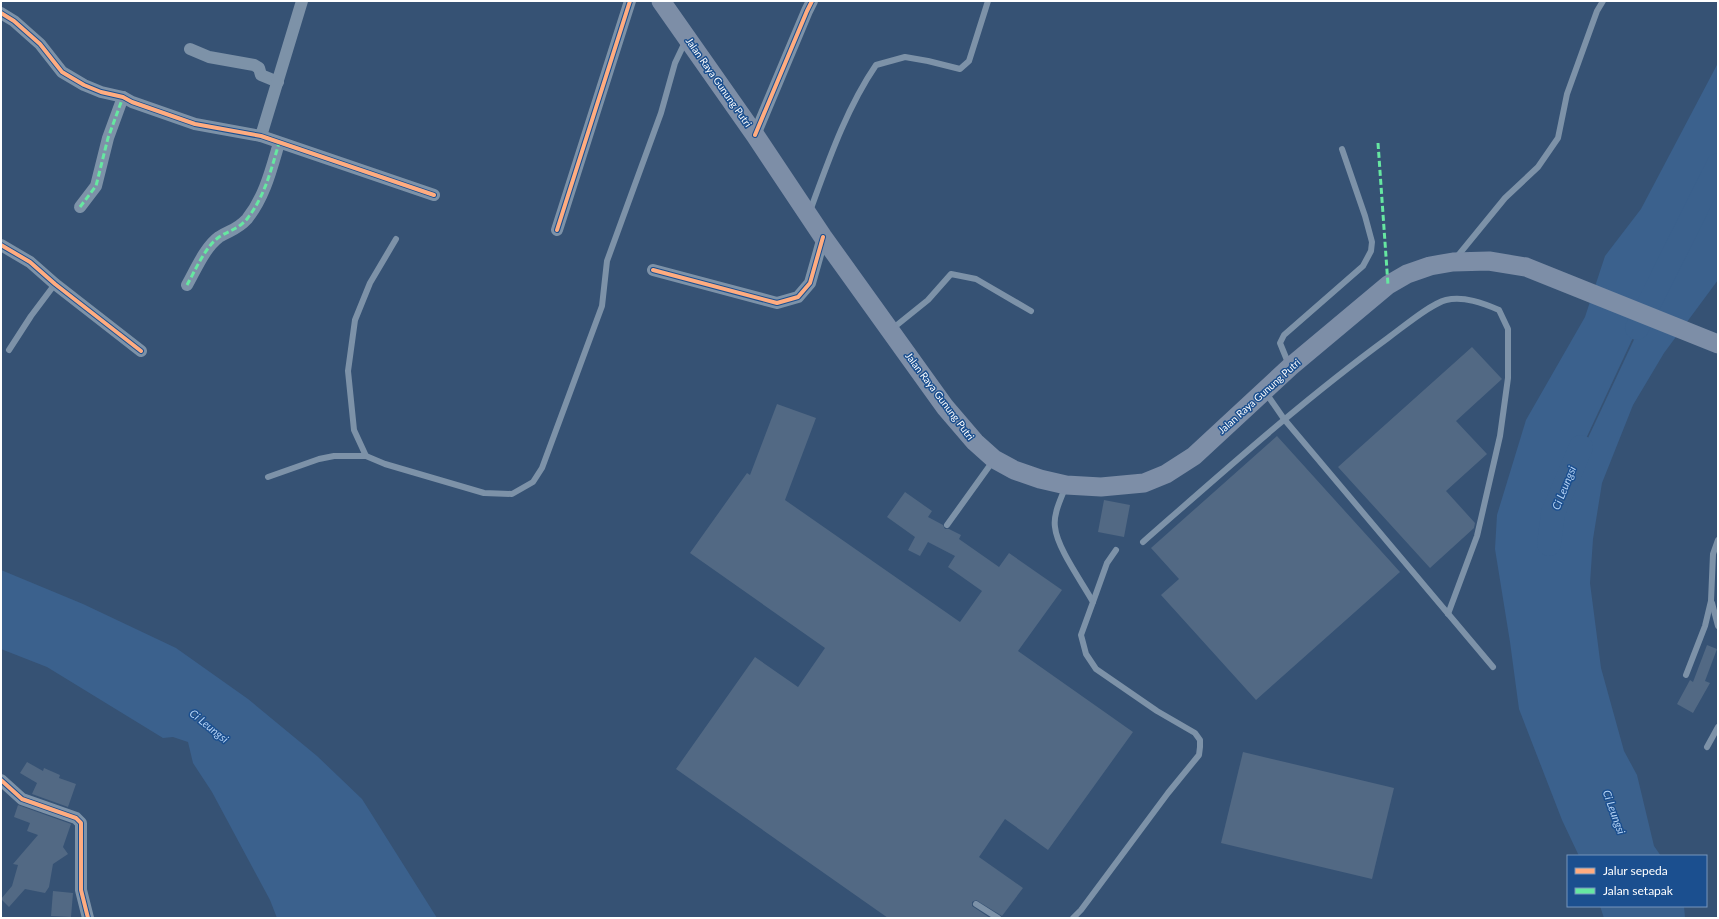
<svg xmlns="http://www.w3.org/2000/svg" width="1719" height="919" font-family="Lato,sans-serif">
<rect width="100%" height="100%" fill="#365274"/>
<g fill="#3b618d" fill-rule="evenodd">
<path d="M 1718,63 L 1718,280 L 1664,353 L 1633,405 L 1602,483 L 1593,539 L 1590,583 L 1601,668 L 1624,751 L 1637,775 L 1654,846 L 1661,856 L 1579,856 L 1562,820 L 1519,709 L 1510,642 L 1495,549 L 1497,515 L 1526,420 L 1585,317 L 1605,256 L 1641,209 ZM 1675,252 L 1559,500 L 1570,473 L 1650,301 Z"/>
<polygon points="1,570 83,604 176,648 248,699 317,756 362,799 437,918 277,918 270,900 212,792 193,763 188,742 173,737 163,738 47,667 1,649"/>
<polygon points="1600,906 1684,906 1685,918 1604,918"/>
</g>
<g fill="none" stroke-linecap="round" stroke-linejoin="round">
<g stroke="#3b618d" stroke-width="24">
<polyline points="1637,328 1718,165"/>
<polyline points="1549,544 1553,513 1581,447"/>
</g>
</g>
<g fill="#526984">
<polygon points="1472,347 1502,379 1456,421 1487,454 1446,491 1475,523 1474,528 1430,568 1338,467"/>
<polygon points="777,404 816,418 785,500 960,622 982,591 948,567 955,556 928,542 920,556 908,550 915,537 887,517 905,492 932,511 928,517 943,525 945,529 949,529 961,535 959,539 999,567 1009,553 1062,590 1018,651 1133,732 1048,850 1005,819 979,857 1023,888 1002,916 976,900 972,902 972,906 990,918 888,918 676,769 755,657 798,687 825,648 690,553 747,473 750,475"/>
<polygon points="1277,436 1400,572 1256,700 1161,595 1179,579 1151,548"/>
<polygon points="1104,500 1130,505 1124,537 1098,532"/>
<polygon points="1707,645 1717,649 1705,681 1710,683 1693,713 1677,704 1690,680 1693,682"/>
<polygon points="1243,752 1394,788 1372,879 1221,843"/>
<polygon points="27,762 43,771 44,768 60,775 59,778 76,784 68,807 32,794 37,783 20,773"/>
<polygon points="18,805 71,824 63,847 68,854 53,864 49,887 45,893 25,889 9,907 1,899 12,886 18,865 13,864 38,835 27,831 30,823 14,817"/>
<polygon points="53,891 73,893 71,917 51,916"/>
</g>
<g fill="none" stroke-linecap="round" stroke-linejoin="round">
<g stroke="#7d92a8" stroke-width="6">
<path d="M 810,211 C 828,162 846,109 876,65 L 905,57 L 928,61 L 960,69 L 969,61 L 988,1"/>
<polyline points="1456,258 1505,198 1538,167 1558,138 1567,94 1597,11 1603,1"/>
<polyline points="892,329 928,300 951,274 976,279 1031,311"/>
<polyline points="9,350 31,316 55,284"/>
<polyline points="1289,365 1280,343 1284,335 1363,266 1371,251 1372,242 1365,216 1342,149"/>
<polyline points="1266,393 1284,419 1493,667"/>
<polyline points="366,456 354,430 348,371 355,320 370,283 396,239"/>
<polyline points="268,477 319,459 334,456 366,456 385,464 484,493 512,494 533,482 542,468 602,306 607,261 661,113 675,63 685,42"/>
<path d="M 1065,488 C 1061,499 1053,514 1055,527 C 1057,548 1082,582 1093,602 L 1081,635 L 1086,654 L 1096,669 L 1157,711 L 1195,733 L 1200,740 L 1200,747 L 1199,755 L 1168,793 L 1081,910 L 1073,918"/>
<polyline points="947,525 993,461"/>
<path d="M 1143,542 C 1223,472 1302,401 1388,338 C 1402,328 1430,304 1446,300 C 1464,296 1483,303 1499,310 L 1508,329 L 1508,378 L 1500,436 L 1477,536 L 1448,614"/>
<polyline points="1093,602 1107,563 1116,550"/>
<polyline points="1712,603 1718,626"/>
<polyline points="1686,675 1705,626 1711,601 1713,554 1718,540"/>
<polyline points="1707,747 1718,727"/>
<polyline points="976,904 998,918"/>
</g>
<g stroke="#7d92a8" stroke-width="12">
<polyline points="1,13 14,21 40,44 62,72 84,85 101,92 123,97 132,102 195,124 261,136 434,195"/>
<polyline points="190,49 209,57 254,65 259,68 261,75 278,82"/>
<polyline points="755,135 807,11 812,1"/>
<polyline points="261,136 302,1"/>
<polyline points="80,207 96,186 108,138 123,97"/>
<polyline points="557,230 630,1"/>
<polyline points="1,245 30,262 55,284 141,351"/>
<polyline points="653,270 777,303 798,297 810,283 823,237"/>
<path d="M 187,285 C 195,271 205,247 219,237 C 230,230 237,230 247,219 C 265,196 271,170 279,143"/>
<polyline points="1,780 22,799 76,818 81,823 81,890 88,918"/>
</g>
<polyline stroke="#7d8ea7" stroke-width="19" points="661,1 755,135 823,237 945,407 975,442 994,459 1014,470 1040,479 1066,485 1101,487 1144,483 1166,474 1194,456 1290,367 1388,285 1407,274 1430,266 1453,262 1489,261 1526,267 1718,344"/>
<g stroke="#66e7a1" stroke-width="3" stroke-dasharray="6 3" stroke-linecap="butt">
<polyline points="1378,143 1388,285"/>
<polyline points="80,207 96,186 108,138 123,97"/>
<path d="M 187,285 C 195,271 205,247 219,237 C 230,230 237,230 247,219 C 265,196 271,170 279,143"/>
</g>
<g stroke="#1b4f8f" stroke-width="6">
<g id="cycleway">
<polyline points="1,13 14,21 40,44 62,72 84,85 101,92 123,97 132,102 195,124 261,136 434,195"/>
<polyline points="755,135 807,11 812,1"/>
<polyline points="557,230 630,1"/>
<polyline points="1,245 30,262 55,284 141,351"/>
<polyline points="653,270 777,303 798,297 810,283 823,237"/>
<polyline points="1,780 22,799 76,818 81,823 81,890 88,918"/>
</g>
</g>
<use href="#cycleway" stroke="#ffac80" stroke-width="4"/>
</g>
<g text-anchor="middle" stroke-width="3" stroke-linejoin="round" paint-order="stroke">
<g font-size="10" fill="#fff" stroke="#1b4f8f">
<text transform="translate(719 82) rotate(55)" y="4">Jalan Raya Gunung Putri</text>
<text transform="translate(940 396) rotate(53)" y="4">Jalan Raya Gunung Putri</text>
<text transform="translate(1259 396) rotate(-42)" y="4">Jalan Raya Gunung Putri</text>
</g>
<g font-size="11" font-style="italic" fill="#b5d3f5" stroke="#1b4f8f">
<text transform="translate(1564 488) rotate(-68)" y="4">Ci Leungsi</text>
<text transform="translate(209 726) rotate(39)" y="4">Ci Leungsi</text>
<text transform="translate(1614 812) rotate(70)" y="4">Ci Leungsi</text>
</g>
</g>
<rect width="1719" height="919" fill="none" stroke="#ffffff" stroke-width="4"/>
<rect x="1567" y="855" width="140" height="52" fill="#1b4f8f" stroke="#7695bc"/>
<rect x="1575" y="868" width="20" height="6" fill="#ffac80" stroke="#7695bc"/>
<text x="1603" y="875" font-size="12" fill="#ffffff">Jalur sepeda</text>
<rect x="1575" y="888" width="20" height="6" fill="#66e7a1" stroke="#7695bc"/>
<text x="1603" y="895" font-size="12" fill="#ffffff">Jalan setapak</text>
</svg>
